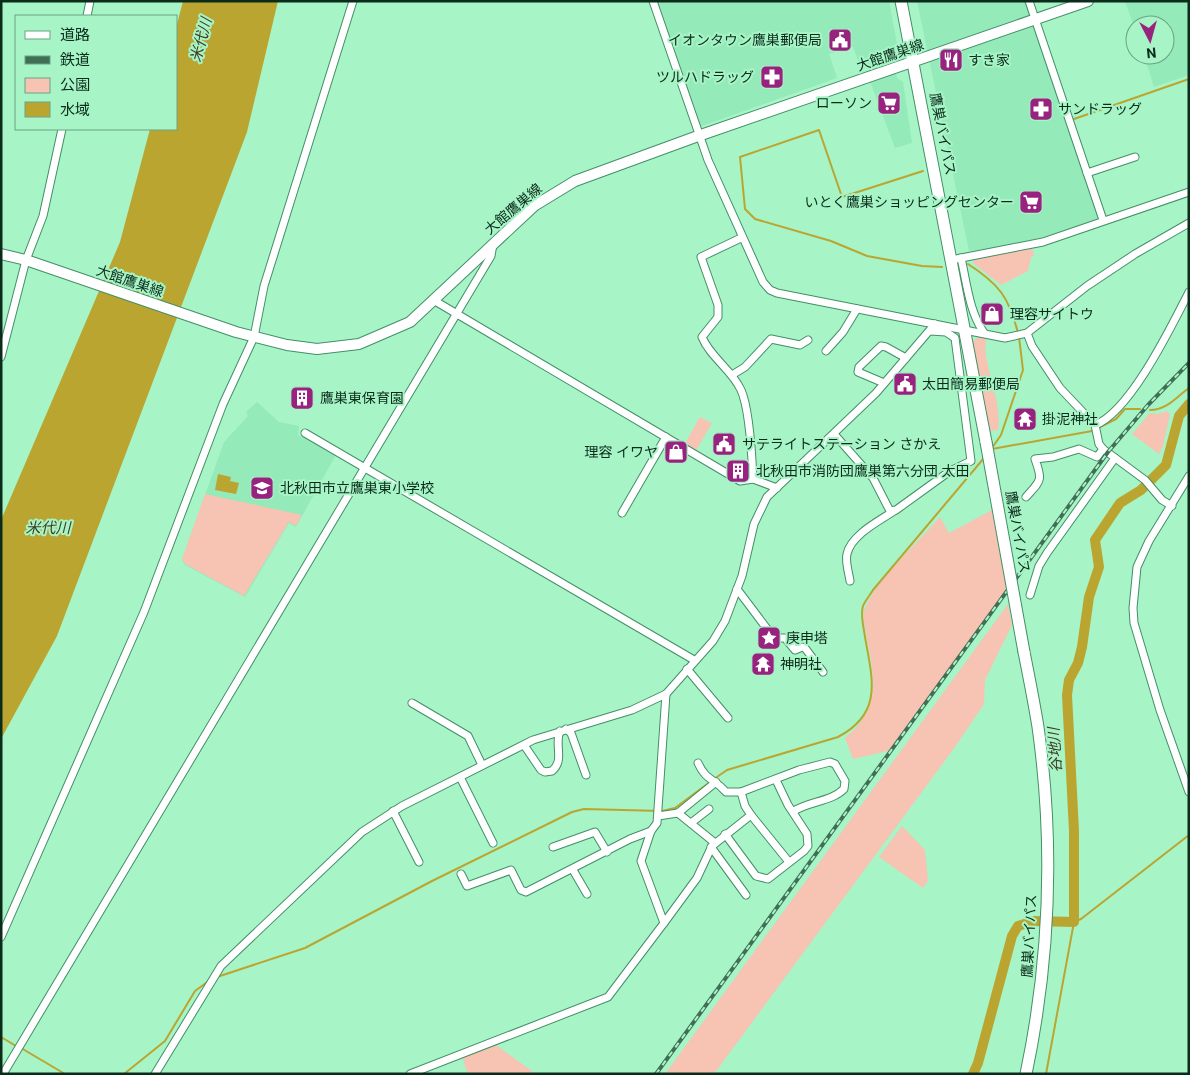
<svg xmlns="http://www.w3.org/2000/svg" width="1190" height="1075" font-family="Roboto,'Noto Sans JP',sans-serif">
<rect width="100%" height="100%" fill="#a7f4c7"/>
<g fill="#94eab9">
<polygon points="657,1 889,1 898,50 894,59 861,70 853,46 829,54 837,78 699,127"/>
<polygon points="917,1 1029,1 1103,220 1013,245 969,251"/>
<polygon points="1125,1 1189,1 1189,75 1154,87 1144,55 1165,55 1165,25 1135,25 1135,30"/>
<polygon points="896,73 897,78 903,82 912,143 895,148 870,81"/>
<polygon points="257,402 279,422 299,426 298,435 337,453 296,527 289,523 245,597 185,565 182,560 224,442 248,416 246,412"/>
</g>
<g fill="#f7c3b3">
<polygon points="1032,247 1034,256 1031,257 1028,271 1001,285 973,263 976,257"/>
<path d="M 979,336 L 987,338 C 979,356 1004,404 998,430 L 988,431 L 972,342 Z"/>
<polygon points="1167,411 1170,414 1163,446 1159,454 1132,434 1150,413 1158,414"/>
<polygon points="700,417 712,423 695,452 684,445"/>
<polygon points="205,494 302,515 296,526 289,522 244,596 185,564 182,559"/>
<path d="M 992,510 L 1007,591 L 892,750 L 853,759 L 845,738 C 885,706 873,675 866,632 C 864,624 862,613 866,606 C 877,580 920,540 940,517 L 949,533 Z"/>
<polygon points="1008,604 1012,625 985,680 984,704 955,747 714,1074 665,1074"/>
<polygon points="902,826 925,850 928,881 923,888 879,857"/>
<polygon points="496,1045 536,1074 468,1074 462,1057"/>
</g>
<g fill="#bba531">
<polygon points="183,1 278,1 247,132 57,636 1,739 1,520 120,242 150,129 176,129 176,28"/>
<polygon points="218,474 231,477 230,481 239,483 236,494 215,490"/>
</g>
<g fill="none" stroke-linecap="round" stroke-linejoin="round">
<g stroke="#bba531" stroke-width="2">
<polyline points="1074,119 1189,79"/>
<polyline points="923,171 842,197 819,130 740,157 745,209 755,219 831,241 867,256 922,266 942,267"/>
<path d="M 968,264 C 999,284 1009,297 1018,333"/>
<path d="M 1150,410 C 1167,410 1176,397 1189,388"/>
<polyline points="992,448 1001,435 1023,370 1019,337"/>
<polyline points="992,449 1092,431 1116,419 1125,409 1140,409"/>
<path d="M 714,779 L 727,770 L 838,737 C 884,713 872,678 865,637 C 864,628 860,615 863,606 C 865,601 870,595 873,590 L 984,458"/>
<polyline points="217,977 305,948 432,881 572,812 584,809 662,811 675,808 710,782"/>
<polyline points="1,1037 16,1046"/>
<polyline points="21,1048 65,1074"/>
<polyline points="124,1074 165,1041 195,991 210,980"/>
<polyline points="1046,1074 1074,922 1081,919 1189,835"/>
</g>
<polyline stroke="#bba531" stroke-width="10" points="973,1074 978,1063 1012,936 1018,926 1034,921 1074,922 1074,831 1067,695 1069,680 1078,663 1082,647 1089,597 1099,567 1095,540 1120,503 1141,490 1166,465 1179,416 1189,404"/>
<g stroke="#438f67" stroke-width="9">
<g id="minor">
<polyline points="653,1 708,160 763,282 770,290 777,293 1005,338 1027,333 1087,286 1135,254 1189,223"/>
<polyline points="1029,1 1103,220"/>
<polyline points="87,16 90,1"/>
<polyline points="1087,173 1135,157"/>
<path d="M 741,238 L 701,257 L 718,305 L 718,317 L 702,337 C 710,357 732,370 741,390 C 750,410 752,457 753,479"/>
<path d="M 961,258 C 967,284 969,311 984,333"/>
<polyline points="951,260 1043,242 1189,192"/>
<polyline points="435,301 740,481 753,479 777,488"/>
<polyline points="1027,333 1032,346 1060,388 1095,425 1099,444 1103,449 1145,480 1162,500 1172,506"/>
<polyline points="826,351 843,332 857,309"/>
<polyline points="1,357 26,260 43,216 62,129"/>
<polyline points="732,375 745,367 771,339 800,345 808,340"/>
<polyline points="884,383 858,372 859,367 881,346 886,347 906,358"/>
<path d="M 1095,425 C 1130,412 1171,327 1189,292"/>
<polyline points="305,433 694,660"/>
<polyline points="834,434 873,478 890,511 896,510 950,471 971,461 955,338 946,332 930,331"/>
<polyline points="1189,476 1149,541 1137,567 1133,608 1134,623 1160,710 1189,792"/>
<path d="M 1026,497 C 1041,480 1043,481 1035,459 L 1053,457 L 1079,449 L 1097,457 L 1103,449"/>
<polyline points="622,513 666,437"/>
<path d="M 850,581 C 849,573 845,562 847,554 C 851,535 879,521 894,511"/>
<polyline points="737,589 774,638 785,638 795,650 802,647 805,648 823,672"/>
<polyline points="1030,595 1039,566 1047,553 1115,458"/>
<polyline points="687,669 728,718"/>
<polyline points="412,703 468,736 482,765"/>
<polyline points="566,729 571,733 586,775"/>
<path d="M 524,745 L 541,770 L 545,772 L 552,771 C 565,760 554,745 560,731"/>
<path d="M 698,763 C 706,781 714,778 726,792 L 741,792"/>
<polyline points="460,777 493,843"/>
<polyline points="393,811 419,862"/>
<polyline points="678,813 716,782"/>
<polyline points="751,815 789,862"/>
<polyline points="658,816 678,813 715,843"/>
<polyline points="691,823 709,809"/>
<polyline points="725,834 756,876 768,879 804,851 808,846 807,834 788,805 776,780"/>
<polyline points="553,847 595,832 607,852"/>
<polyline points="711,847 746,895"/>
<polyline points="573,870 587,894"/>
<polyline points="461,874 467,886 511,870 521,890 526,892 630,839 651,831"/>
<path d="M 664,923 L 697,878 L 712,846 L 751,815 L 745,806 L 741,792 L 799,770 L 830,762 L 835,764 L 845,781 L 844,789 C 831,802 809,801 794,811"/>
<polyline points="1,937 144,612 223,404 254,337 264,286 353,1"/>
<polyline points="3,1074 491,256 493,244"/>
<polyline points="155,1074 221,966 362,832 402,806 533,740 632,710 666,694 713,641 725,621 742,576 754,524 767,497 876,393 935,324"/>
<polyline points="410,1074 608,997 664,923 641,861 651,831 657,823 666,694"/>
</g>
</g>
<g stroke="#438f67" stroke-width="12">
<polyline id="secondary" points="1,254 26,260 236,332 287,345 317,349 359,344 410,322 534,206 575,181 698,136 1088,1"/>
</g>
<g stroke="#438f67" stroke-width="13">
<g id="trunk">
<polyline points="901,1 986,442"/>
<path d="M 1024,652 C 1029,677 1034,702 1038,727 C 1054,841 1050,960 1026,1074"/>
</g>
</g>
<use href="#minor" stroke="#fff" stroke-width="7"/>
<use href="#secondary" stroke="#fff" stroke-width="10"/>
<use href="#trunk" stroke="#fff" stroke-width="11"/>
<g stroke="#406f55" stroke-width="4">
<polyline id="rail" points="656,1074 1108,452 1148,405 1189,363"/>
</g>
<use href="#rail" stroke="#a7f4c7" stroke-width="2" stroke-dasharray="5.5" stroke-linecap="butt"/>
<g stroke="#438f67" stroke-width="13" stroke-linecap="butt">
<polyline id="trunk-bridge" points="986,442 1024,652"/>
</g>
<use href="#trunk-bridge" stroke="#fff" stroke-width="11"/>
</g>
<defs>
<g id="civic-square" transform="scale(1.25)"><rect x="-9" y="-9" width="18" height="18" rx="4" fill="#98237f" stroke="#a7f4c7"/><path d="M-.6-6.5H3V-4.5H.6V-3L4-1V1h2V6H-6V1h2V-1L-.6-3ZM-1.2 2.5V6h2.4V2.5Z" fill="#fff"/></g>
<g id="restaurant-square" transform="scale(1.25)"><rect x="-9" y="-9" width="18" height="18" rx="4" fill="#98237f" stroke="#a7f4c7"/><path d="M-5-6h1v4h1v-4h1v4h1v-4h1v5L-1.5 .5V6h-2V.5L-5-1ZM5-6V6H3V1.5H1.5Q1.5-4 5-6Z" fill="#fff"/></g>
<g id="pharmacy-square" transform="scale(1.25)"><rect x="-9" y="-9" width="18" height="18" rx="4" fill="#98237f" stroke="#a7f4c7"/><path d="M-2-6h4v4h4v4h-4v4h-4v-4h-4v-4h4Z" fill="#fff"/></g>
<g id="supermarket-square" transform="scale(1.25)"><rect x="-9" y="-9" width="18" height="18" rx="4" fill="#98237f" stroke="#a7f4c7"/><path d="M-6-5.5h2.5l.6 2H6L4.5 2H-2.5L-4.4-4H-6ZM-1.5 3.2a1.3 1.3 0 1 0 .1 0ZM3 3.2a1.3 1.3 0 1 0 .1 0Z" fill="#fff"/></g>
<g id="shop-square" transform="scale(1.25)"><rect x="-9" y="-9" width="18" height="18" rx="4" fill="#98237f" stroke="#a7f4c7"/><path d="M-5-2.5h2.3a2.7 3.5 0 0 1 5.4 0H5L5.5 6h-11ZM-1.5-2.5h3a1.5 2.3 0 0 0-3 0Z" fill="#fff"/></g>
<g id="building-square" transform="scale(1.25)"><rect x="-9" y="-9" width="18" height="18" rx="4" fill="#98237f" stroke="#a7f4c7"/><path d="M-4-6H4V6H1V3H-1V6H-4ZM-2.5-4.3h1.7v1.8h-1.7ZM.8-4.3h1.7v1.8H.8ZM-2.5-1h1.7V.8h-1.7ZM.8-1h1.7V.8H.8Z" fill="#fff"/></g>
<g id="temple-square" transform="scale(1.25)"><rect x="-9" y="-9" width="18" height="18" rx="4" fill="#98237f" stroke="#a7f4c7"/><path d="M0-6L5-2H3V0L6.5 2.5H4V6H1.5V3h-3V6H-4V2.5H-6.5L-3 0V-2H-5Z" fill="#fff"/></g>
<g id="school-square" transform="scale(1.25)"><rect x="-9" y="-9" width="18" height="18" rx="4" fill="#98237f" stroke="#a7f4c7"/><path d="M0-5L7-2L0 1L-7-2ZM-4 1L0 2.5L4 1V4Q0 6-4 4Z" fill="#fff"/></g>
<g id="sight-square" transform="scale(1.25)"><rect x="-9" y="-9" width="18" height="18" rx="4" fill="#98237f" stroke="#a7f4c7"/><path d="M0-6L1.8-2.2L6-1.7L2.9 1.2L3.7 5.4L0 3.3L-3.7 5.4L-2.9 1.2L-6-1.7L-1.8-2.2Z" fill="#fff"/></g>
</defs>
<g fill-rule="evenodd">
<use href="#civic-square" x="840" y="40"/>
<use href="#restaurant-square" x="951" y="60"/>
<use href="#pharmacy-square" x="772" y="77"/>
<use href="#supermarket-square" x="889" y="103"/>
<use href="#pharmacy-square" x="1041" y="109"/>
<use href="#supermarket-square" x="1031" y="202"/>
<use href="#shop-square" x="992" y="314"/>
<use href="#civic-square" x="905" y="384"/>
<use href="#building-square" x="302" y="398"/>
<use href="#temple-square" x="1025" y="419"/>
<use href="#civic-square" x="724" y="444"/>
<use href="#shop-square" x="676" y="452"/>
<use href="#building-square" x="738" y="471"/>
<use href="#school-square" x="262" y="488"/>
<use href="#sight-square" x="769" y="638"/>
<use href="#temple-square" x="763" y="664"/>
</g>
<g text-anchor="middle" stroke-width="4" stroke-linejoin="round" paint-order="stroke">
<g font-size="14" fill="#0b2c1b" stroke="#a7f4c7" text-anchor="start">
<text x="822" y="45" text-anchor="end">イオンタウン鷹巣郵便局</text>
<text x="968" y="65">すき家</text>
<text x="754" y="82" text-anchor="end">ツルハドラッグ</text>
<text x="872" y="108" text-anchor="end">ローソン</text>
<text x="1058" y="114">サンドラッグ</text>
<text x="1014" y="207" text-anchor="end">いとく鷹巣ショッピングセンター</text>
<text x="1010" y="319">理容サイトウ</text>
<text x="922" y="389">太田簡易郵便局</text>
<text x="320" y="403">鷹巣東保育園</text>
<text x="1042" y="424">掛泥神社</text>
<text x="742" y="449">サテライトステーション さかえ</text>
<text x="658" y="457" text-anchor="end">理容 イワヤ</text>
<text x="756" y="476">北秋田市消防団鷹巣第六分団 太田</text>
<text x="280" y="493">北秋田市立鷹巣東小学校</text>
<text x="786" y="643">庚申塔</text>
<text x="780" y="669">神明社</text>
</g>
<g font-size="14" fill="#0b2c1b" stroke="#a7f4c7">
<text transform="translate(890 55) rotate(-19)" y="5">大館鷹巣線</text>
<text transform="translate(943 134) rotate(79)" y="5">鷹巣バイパス</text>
<text transform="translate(513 209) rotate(-40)" y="5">大館鷹巣線</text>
<text transform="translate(130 281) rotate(19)" y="5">大館鷹巣線</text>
<text transform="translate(1018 532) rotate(80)" y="5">鷹巣バイパス</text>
<text transform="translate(1029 936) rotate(-87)" y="5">鷹巣バイパス</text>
</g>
<g font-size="15" font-style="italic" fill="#423d24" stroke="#a7f4c7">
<text transform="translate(201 40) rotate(-75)" y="5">米代川</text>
<text x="48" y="533">米代川</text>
<text transform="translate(1055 750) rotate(-93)" y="5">谷地川</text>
</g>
</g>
<rect width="1190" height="1075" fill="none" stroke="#0b2c1b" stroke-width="5"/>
<rect x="15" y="15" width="162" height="115" fill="#a7f4c7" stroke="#69a482"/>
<rect x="25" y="31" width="25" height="8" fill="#ffffff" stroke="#69a482"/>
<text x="60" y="40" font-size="15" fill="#0b2c1b">道路</text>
<rect x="25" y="56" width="25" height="8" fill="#406f55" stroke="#69a482"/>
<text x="60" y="65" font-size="15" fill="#0b2c1b">鉄道</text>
<rect x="25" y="78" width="25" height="15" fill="#f7c3b3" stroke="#69a482"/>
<text x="60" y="90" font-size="15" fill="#0b2c1b">公園</text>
<rect x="25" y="102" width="25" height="15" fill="#bba531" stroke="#69a482"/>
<text x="60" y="115" font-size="15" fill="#0b2c1b">水域</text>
<g transform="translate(1150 40) rotate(174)"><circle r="24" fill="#a7f4c7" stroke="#69a482"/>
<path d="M0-4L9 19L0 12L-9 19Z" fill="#98237f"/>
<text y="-8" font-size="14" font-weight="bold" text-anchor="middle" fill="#0b2c1b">N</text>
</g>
</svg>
